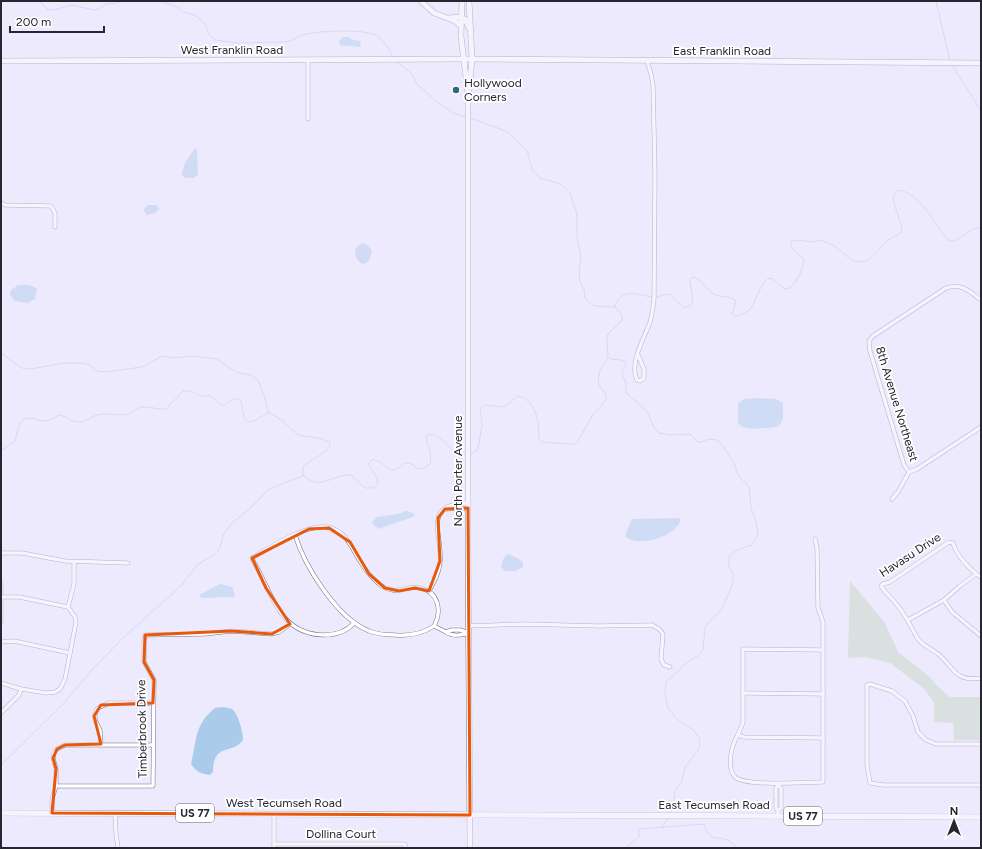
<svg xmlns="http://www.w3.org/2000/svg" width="982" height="849" font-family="Figtree,sans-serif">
<rect width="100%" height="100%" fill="#eeeafe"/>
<polygon fill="#bcd5bd" points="850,581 885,623 898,652 930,677 935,684 950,697 981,697 981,740 954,740 953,723 934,722 934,702 923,688 890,663 865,657 848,658"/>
<g fill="#abcbea">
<polygon points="343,37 349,37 353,40 360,41 361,47 340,45 339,41"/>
<polygon points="195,148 197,150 198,174 194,178 185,178 182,175 182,172 185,163"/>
<polygon points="148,205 156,205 159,209 155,213 147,215 144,211 144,209"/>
<path d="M 362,243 L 367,245 L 372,250 L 370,259 L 366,263 L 363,264 C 356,261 355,255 355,249 Z"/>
<path d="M 18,285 C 24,285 32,284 37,289 L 35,299 L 28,303 L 15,301 L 10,295 L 10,291 Z"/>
<path d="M 755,398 L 776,399 L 783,403 L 783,419 L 779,426 C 772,428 749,430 743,427 C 741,426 739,424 738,423 L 738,404 L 744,399 Z"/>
<polygon points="405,511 408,511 415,514 413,517 378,529 372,523 373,521 377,517 399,514"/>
<path d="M 679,518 L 681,519 C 677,536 639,549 625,536 C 626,533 631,520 632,519 Z"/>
<path d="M 509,554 L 517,558 L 523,562 L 523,567 L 515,571 L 505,571 L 501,567 C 502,562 503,556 509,554 Z"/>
<polygon points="220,584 232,587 235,595 233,598 230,597 202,598 199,596 201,594"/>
<path d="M 215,708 C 220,707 227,707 232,709 C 238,713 243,732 243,740 C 233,755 213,742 213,772 L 210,775 C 202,774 196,772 191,764 C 197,740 194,725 215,708 Z"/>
</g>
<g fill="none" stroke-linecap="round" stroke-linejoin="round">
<g stroke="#abcbea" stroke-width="1">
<polyline points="39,1 47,9 54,10 72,5 94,10 99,9 106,4 116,3 123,1"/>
<path d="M 159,1 L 173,5 L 183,12 L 194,15 L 200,19 L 205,24 L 208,33 L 215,40 L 237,43 L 286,42 C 293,41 298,36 306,34 C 321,31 367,28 379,37 C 385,42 389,50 393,57"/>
<polyline points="936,1 950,61"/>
<polyline points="396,61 412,74 417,84 437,102 455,114 467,117"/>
<polyline points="952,65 981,111"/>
<polyline points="470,118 506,131 521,145 528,153 532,170 540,178 561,184 570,193 577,214 577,236 581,257 579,270 580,282 584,289 585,298 592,305 596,306 614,307"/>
<path d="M 615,306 C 622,284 643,298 657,297 C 662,296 664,294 669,294 L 683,307 L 689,307 L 693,301 L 690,280 L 693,277 C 702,279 706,290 714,294 C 721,298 729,295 736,301 L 732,314 L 735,316 C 758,314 754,289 769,278 L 773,279 L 785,289 L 790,288 C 797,282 804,268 804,259 L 791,247 L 791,242 L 795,240 L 813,242 L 821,240 L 836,247 L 853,261 L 864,262 L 872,257 L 888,240 L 899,234 L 902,231 C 901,219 894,209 893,196 L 898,190 C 922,193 934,225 949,241 C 962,242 965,229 981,227"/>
<polyline points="1,353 22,368 31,369 64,363 84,363 89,365 97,371 105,372 142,367 162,356 172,358 192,356 217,359 231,369 239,373 251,375 258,380 265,398 268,412"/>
<path d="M 609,358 C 614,361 621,358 625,362 L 626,365 L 622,373 L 626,384 L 626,393 L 647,411 L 654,428 L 659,433 L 671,435 L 690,434 L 698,442 L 702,442 L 708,439 L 717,440 L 724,447 L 734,463 L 738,475 L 749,487 L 751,508 L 756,521 L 758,534 L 752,545 L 737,550 L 729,556 L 729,567 L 733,574 L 733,583 L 723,607 L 705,627 L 703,650 L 698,656 L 689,661 L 666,682 L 665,694 L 668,708 L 677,719 L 693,730 L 700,739 L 699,749 L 686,766 L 681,783 L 675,790 L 673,808 L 669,814"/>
<path d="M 268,412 L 283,421 L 298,435 L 323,439 L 330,443 L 330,447 C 322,456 311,459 303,467 L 303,475 C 320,492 332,474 351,475 L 365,488 L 374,488 L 378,483 L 377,478 L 369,466 L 369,463 L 373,459 L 380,462 L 391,470 C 405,469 402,455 418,469 L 424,468 L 430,464 C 433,455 427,446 426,437 L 429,434 C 444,435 451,455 465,455"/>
<path d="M 1,451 L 15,441 C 18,433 17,418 29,418 C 34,418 40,421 45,421 C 51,421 55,417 60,415 C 66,416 70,421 77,422 C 85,423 90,417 97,415 C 107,412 118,417 128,414 C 133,413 136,408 141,407 C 149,406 158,410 166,409 L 183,391 L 191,391 L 200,396 L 211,396 L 221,405 C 230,404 233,394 241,401 L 244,417 L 247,422 L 254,421 L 268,413"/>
<path d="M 471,454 L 478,449 L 482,424 L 480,409 L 484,405 L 504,407 L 518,396 C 537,400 539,423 539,439 L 542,442 L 571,444 L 575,444 L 578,441 L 592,416 L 606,400 L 606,395 L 600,387 L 598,381 L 600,370 L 608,357 L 607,337 L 608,334 L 622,320 L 622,315 L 615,307"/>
<polyline points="1,765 63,704 91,671 123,638 182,585 197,565 215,554 219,550 224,534 233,522 245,513 269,489 303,476"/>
<polyline points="663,827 667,819"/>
<path d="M 627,848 L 631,843 L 639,837 L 639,829 L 704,824 C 710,843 716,835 730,841 C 732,843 735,846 737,848"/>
</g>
<g stroke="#736f85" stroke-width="4.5">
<g id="street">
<polyline points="308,60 308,119"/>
<polyline points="1,203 5,205 51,206 55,213 55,227"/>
<path d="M 638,355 L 644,369 L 644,378 L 640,381 L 637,380 C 629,363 644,339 650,322 C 652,315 653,308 654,300 L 655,173 L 653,85 L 651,74 L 647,61"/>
<path d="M 909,472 L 904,465 L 870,351 L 869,341 L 873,336 L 946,288 C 962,283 969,291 981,300"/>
<polyline points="909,472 917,469 981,427"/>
<polyline points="892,499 898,492 909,472"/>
<polyline points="446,509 468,508"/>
<path d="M 295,535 C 305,567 337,618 369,631 C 377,634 387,635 396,635 C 410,636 422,634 434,626"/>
<path d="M 815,539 L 817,548 L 818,608 L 823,622 L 823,782 C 806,782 746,787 735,777 C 730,772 730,761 731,754 C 732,742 740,733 743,722 L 743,649 L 823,650"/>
<polyline points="1,553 22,553 65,561 128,563"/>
<path d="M 981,577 C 971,571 956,555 953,543 L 949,542 L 890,582 L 883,584 L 881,586 C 883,591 893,599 897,605 C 906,615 911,628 918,639 C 923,646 932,649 938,654 C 955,668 954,682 981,678"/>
<polyline points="1,585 1,621"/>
<path d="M 429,591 C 434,582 439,573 440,563 C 443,534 421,504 468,503"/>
<polyline points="1,597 19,597 68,607"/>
<polyline points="944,600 952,612 981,636"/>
<polyline points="68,607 74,584 74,562"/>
<polyline points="908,620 944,600 960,586 976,574"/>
<path d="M 354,623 C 346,632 336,635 324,635 C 278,634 273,593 253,561 L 252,558 C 270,547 306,524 327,527 C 346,530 351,547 360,561 C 365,569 372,578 379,584 C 396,597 404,585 420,588 C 439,592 442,611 434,626 L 446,632"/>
<polyline points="468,626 526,624 598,626 652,625 659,629 663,634 661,659 664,665 670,667"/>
<path d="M 452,630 L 460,630 L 469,633 C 461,635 453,637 446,632 Z"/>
<polyline points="1,642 14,641 70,653"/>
<polyline points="1,683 21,689 46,693 55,692 60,689 65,679 76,622 75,617 68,607"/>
<polyline points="743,693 823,694"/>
<polyline points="1,713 19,695 21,689"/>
<polyline points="738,735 744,737 823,738"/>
<polyline points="101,744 100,730 95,720 95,712 98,708 109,703 153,703"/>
<polyline points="981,744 936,744 926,740 918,732 913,716 905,701 892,691 870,684 867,685 867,765 870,783 883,785 981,785"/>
<polyline points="778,783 778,785 781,788 781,808 778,810 778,816"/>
<polyline points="778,785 776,788 776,808 778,810"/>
<polyline points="56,786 153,786 154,680 144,662 144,640 145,635 205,634 231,631 272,634 279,632 290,624"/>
<polyline points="52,813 52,799 56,786 56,769 53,758 54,753 57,749 65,745 153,745"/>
<polyline points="115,813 116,834 118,848"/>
<polyline points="274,814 274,848"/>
<polyline points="274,844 405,844 405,848"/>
</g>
</g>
<g stroke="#736f85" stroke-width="6">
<g id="secondary">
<polyline points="421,1 434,13 455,21 460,25"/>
<polyline points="462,1 461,36 468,94 468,545 470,848"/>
<polyline points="449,18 460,17 465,19 469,28"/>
<polyline points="1,61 463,59 981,63"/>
<polyline points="469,90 472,59 469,1"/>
</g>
</g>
<g stroke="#736f85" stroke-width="6">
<polyline id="primary" points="1,813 981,817"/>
</g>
<use href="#street" stroke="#fff" stroke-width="3.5"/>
<use href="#secondary" stroke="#fff" stroke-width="5"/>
<use href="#primary" stroke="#fff" stroke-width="5.5"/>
</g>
<path d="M0 0H982V849H0ZM 468,508 L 470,815 L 52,813 L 56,769 L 53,758 L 57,749 L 65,745 L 101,744 L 94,716 L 101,705 L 153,703 L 154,680 L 144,662 L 145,635 L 231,631 L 272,634 L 290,624 L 266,588 L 252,558 L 309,529 L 329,528 L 350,542 L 369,574 L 385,588 L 399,591 L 415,588 L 429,591 L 440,561 L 438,518 L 445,509 Z" fill="#eeeafe" fill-opacity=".55" fill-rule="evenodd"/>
<path fill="none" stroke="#e8590c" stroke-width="3" stroke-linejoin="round" d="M 468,508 L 470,815 L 52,813 L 56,769 L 53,758 L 57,749 L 65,745 L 101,744 L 94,716 L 101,705 L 153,703 L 154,680 L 144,662 L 145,635 L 231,631 L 272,634 L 290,624 L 266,588 L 252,558 L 309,529 L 329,528 L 350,542 L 369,574 L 385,588 L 399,591 L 415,588 L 429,591 L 440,561 L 438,518 L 445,509 Z"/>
<circle fill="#2f6881" stroke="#fff" stroke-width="1.5" cx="456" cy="90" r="4"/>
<g text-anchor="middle" stroke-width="3.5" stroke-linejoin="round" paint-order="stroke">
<g fill="#fff" stroke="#68666d" stroke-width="1">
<rect x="176" y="804" width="38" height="18" rx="3"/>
<rect x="784" y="807" width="38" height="18" rx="3"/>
</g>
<g font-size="11" font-weight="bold" fill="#27252e">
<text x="195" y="817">US 77</text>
<text x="803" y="820">US 77</text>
</g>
<g font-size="12" fill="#27252e" stroke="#fff">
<text x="232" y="54">West Franklin Road</text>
<text x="722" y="55">East Franklin Road</text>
<text transform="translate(897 404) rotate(73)" y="4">8th Avenue Northeast</text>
<text transform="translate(458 471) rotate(-90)" y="4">North Porter Avenue</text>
<text transform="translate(910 555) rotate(-33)" y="4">Havasu Drive</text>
<text transform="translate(142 729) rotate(-91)" y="4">Timberbrook Drive</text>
<text x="284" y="807">West Tecumseh Road</text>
<text x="714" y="809">East Tecumseh Road</text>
<text x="341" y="838">Dollina Court</text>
</g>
<g font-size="12" fill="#27252e" stroke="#fff" text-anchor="start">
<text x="464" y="87">Hollywood<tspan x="464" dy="14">Corners</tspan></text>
</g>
</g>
<rect width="982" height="849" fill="none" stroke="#27252e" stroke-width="4"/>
<g transform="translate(954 821)" stroke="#ffffff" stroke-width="3" paint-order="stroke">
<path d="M0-3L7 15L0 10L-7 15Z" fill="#27252e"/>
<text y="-6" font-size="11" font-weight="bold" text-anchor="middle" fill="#27252e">N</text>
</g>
<path d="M10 26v6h94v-6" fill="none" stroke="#27252e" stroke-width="2"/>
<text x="16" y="26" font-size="12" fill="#27252e" stroke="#ffffff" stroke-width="3" paint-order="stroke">200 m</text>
</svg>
